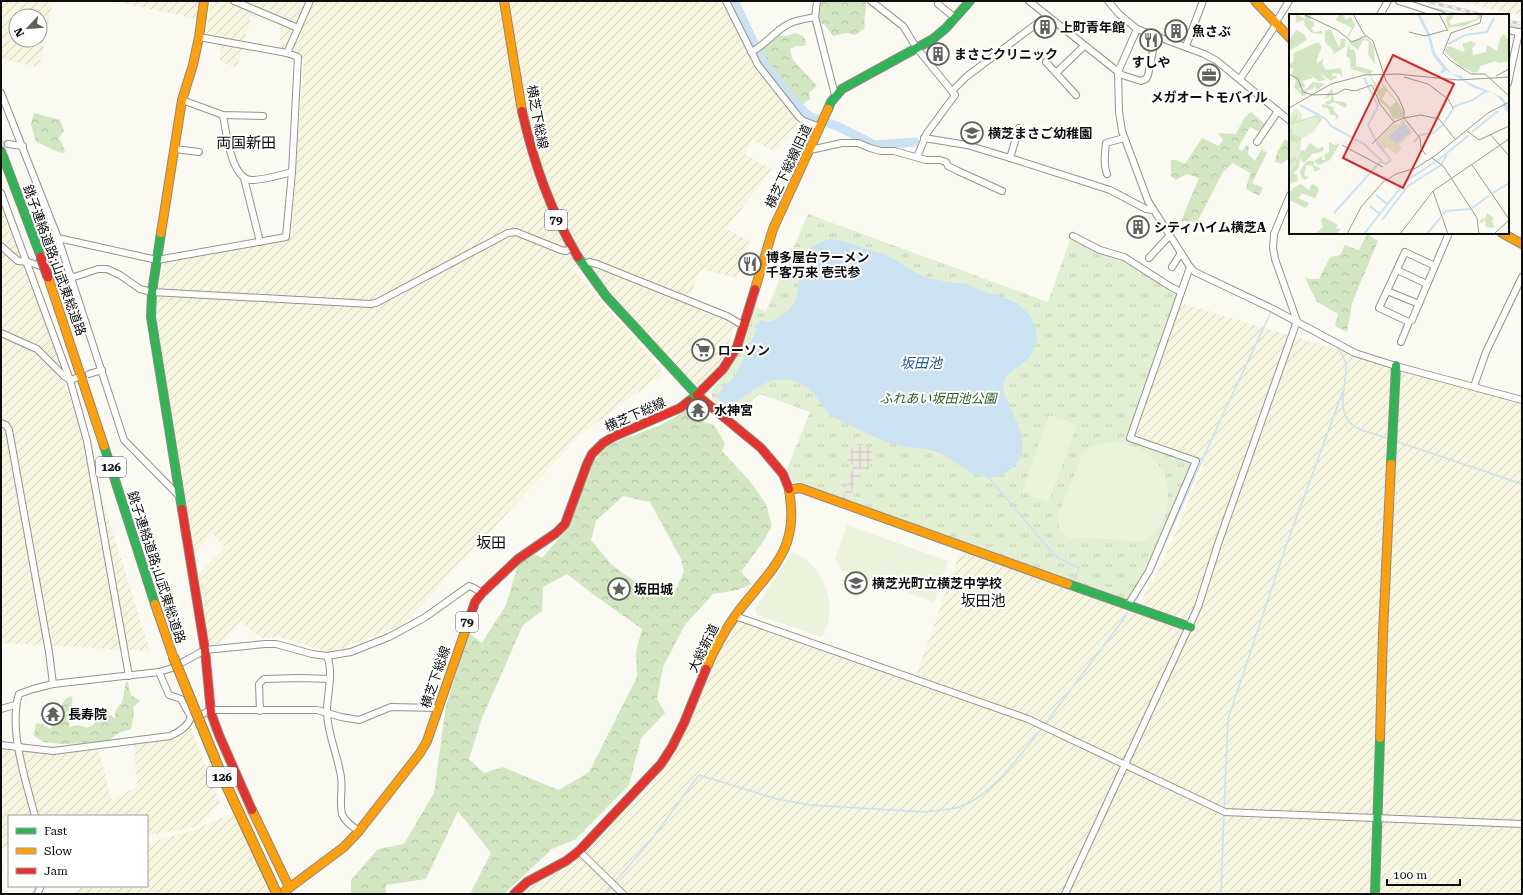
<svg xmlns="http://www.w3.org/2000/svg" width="1523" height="895" font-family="'Roboto Serif','Noto Sans JP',serif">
<defs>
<pattern id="farmland-furrows" width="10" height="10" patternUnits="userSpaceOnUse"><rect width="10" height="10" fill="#f6f5df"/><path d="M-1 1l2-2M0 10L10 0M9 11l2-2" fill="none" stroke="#d2d1be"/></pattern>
<pattern id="forest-crowns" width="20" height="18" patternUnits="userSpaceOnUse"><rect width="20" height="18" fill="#d2e6c2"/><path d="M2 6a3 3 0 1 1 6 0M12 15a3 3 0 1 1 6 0" fill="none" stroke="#b3c4a6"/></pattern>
<pattern id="park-tufts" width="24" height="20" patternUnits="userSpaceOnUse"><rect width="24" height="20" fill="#e2efd3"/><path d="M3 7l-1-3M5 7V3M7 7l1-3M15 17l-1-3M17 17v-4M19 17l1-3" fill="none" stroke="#c1ccb4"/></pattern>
<pattern id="plaza-grid" width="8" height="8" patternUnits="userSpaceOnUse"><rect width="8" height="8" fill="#eae8de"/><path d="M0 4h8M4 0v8" fill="none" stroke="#c8c6bd"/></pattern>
</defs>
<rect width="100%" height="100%" fill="#faf9f2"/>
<g fill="url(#farmland-furrows)" fill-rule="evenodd">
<path d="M 1,1 L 53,1 L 39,67 L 1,59 ZM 16,16 L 40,16 L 40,40 L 16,40 Z"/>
<polygon points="113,1 201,1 198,19"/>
<polygon points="211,1 723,1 755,69 799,121 774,151 752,140 745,155 772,169 726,229 751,242 737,278 701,269 690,296 735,324 724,360 696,393 583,259 572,268 664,373 579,436 404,624 331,653 279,637 262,638 241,622 220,644 209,643 199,574 225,547 212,533 195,553 156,318 157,297 165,261 291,238 304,59 279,49 282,21 251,16 237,68 220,61 221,35 206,35"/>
<polygon points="1457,1 1522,1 1522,16"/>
<polygon points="1,198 41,305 150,651 1,643"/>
<polygon points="1180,303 1522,404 1522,894 520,894 527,887 567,864 654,780 679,745 718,650 737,619 914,682 961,549 1135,611 1159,571 1205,462 1135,436"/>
<polygon points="191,729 220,803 197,827 147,835 147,816 9,816 9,847 1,849 3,870 1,870 1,748 65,754 98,748 112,801 137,786 134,744"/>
<polygon points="233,813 271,894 73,894 83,886 147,886 147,843 191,831"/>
</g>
<g fill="url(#forest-crowns)" fill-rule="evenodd">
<path d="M 821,1 L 866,1 C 867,11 863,18 865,28 L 855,35 L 847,33 L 833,36 L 825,25 L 820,23 L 818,15 Z"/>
<polygon points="795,33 803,36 806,41 805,46 796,46 790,49 793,60 817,86 809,93 810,99 801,106 764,60 760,51 779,35 787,36"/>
<polygon points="1251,112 1265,124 1260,132 1250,127 1238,148 1242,151 1247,145 1249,147 1248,154 1255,161 1262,149 1267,153 1252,183 1263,188 1259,196 1246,189 1250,173 1233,163 1223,172 1197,222 1181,221 1199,178 1187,174 1176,180 1171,176 1171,160 1176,160 1185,164 1202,138 1219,146 1223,140 1218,133 1236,134 1244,118"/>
<polygon points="34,113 60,120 64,131 58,139 61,141 65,152 61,153 36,142 31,124"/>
<polygon points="1285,139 1290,143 1290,157 1282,164 1275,162 1277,152"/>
<polygon points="1367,234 1378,241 1352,303 1347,332 1335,326 1338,314 1317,302 1305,278 1309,279 1319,279 1330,257 1340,255 1345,245 1359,250"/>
<path d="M 696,405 L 703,408 L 695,419 L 714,425 L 725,443 L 722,451 L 749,480 L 766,504 L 772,526 L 761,545 L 741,572 L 752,584 L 738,590 L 713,594 L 685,625 L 663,667 L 657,699 L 665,713 L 641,738 L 629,785 L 576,839 L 552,849 L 504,894 L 470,894 L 491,853 L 458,811 L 426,879 L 386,885 L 386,894 L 351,894 L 351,880 L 378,849 L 404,844 L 434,793 L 446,706 L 469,633 L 482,643 L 506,605 L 518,565 L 535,554 L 542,558 L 568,528 L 590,467 L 607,445 L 659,426 ZM 623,496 L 650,502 L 681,559 L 684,571 L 674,594 L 650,593 L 611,564 L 591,540 L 596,521 ZM 567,574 L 594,595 L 642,629 L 636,652 L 637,677 L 589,772 L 559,790 L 524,776 L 503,767 L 484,773 L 469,759 L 482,718 L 523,625 L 542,611 L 543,587 Z"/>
<path d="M 126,681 L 128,683 L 131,695 L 140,701 L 133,707 L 134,713 L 131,729 L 119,733 L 109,740 L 86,743 L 61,744 L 43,742 L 34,736 L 36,723 L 42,724 L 50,729 C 61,719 58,700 71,696 C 74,703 72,707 66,713 L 70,719 L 69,727 L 78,725 L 87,728 L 93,725 C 96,719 103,716 110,715 L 115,718 C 115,711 116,707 122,703 Z"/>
</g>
<polygon fill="url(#park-tufts)" points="808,214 1048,302 1071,237 1123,259 1176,292 1178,296 1128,439 1193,463 1146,571 1128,601 793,482 787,469 810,412 760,394 733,416 712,400 711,392 724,376 738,354 746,337 754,307 766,311"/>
<g fill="#ecf3dd">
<polygon points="1049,415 1077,425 1048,503 1022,492"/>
<path d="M 1111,442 C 1141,443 1168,462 1168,493 C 1168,503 1167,514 1162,523 C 1158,529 1153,537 1145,540 C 1136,543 1124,540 1115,540 C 1100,539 1085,537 1069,538 C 1060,533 1057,525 1058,515 L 1083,453 L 1090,447 Z"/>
<polygon points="847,525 948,561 934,602 842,570 835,559"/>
<path d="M 792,552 C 797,555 804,557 808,561 C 829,582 837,612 822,637 L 757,615 L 755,609 Z"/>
</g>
<polygon fill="url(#plaza-grid)" points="858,444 862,444 869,447 871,449 873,456 868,470 860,468 847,505 841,503 854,465 847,462 852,448"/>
<path fill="#cae2f2" d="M 831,239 L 843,241 L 890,257 L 915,272 L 930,279 L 963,284 L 1012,301 C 1033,311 1045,336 1030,356 C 1021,368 1004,371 1003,387 C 1003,393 1006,399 1009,404 C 1018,425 1033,450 1012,468 C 1005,473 1000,477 991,477 C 969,478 955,459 937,452 C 925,447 913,449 901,446 C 882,442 855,427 837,419 C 826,414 822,403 815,395 C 810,388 802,384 795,381 C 768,373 748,394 728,409 L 716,396 L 736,375 L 757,329 L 754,328 L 755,324 L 758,324 L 760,320 C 767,323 772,322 778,318 C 809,301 793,277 805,255 C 811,246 820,242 831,239 Z"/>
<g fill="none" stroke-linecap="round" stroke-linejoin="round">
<g stroke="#cae2f2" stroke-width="1.5">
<polyline points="1411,1 1428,7 1466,15"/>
<polyline points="1508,24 1522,28"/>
<polyline points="1269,311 1294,324"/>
<path d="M 1336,346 C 1341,352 1345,358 1346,365 C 1347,387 1333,414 1357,428 C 1367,433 1379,435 1390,439"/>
<polyline points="1395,441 1522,484"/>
<polyline points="988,477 1056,557 1079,568 1075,580"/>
<polyline points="1133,603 1152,572 1219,423 1271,312"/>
<polyline points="1045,724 1123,620 1130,608"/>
<polyline points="1224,810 1228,719 1286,546 1343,391"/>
<path d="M 615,882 L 651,840 L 699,775 L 777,799 L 810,805 L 926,812 C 937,810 949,810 959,807 C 993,796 1020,754 1043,727"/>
<polyline points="604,894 612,885"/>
<polyline points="1221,894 1224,814"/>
</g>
<polyline stroke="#cae2f2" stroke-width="9" points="734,1 762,60 787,93 805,113 811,117 837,126 875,145 915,142"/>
<polyline stroke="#d6d6d0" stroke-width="6" stroke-dasharray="6 3" stroke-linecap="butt" points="1,143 8,144"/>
<g stroke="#949390" stroke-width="8">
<g id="street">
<polyline points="234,1 298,28"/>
<polyline points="726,1 758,65 799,117 804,121 820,127"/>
<polyline points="817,1 815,17 835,95"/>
<polyline points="871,1 903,26 916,47 955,95 927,133 917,157"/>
<polyline points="1029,1 1122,75 1141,81 1146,79 1148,75 1156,36"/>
<polyline points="1108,1 1119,14 1137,29 1204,54 1217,61 1290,121"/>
<polyline points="1399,1 1442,15"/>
<polyline points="938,4 955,18"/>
<polyline points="1380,15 1388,1"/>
<polyline points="1276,22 1289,1"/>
<polyline points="1137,29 1118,72 1119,112 1122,131 1148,201 1190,267 1195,272 1273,309 1355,353 1396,366 1522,400"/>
<polyline points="1508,30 1522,33"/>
<polyline points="1186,46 1203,1"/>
<path d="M 751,52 C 763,46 771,36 782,28 C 791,21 804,19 815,17"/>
<polyline points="287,53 310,1"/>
<polyline points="1046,62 1056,73"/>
<polyline points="1240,79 1277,23"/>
<polyline points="1508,83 1519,32"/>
<polyline points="952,91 966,77 1047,16"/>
<polyline points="1,93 58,238 124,440 180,497"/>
<polyline points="1076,95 1056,73 1084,46"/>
<polyline points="182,100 223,115 263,116"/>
<path d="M 223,115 C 226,131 231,180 252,180 C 262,180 281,175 292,172"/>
<polyline points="924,138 967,145 1010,158 1110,190 1146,209 1153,210"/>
<polyline points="1257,142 1278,111"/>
<polyline points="8,144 23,146"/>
<polyline points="175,149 199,152"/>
<polyline points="810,150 842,143 858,143 870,148 881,151 894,151 926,160 940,160 946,162 948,166 958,171 1002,191"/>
<polyline points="1010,158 1019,128"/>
<path d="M 1107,174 C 1103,164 1105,153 1106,143 L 1124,138"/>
<polyline points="244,178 260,242"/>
<polyline points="1,193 70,380 87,441 129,676"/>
<polyline points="1073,236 1100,250 1124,257 1171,287 1181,292"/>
<polyline points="58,238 157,260 286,237 292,172 298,57 287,53 199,37"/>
<polyline points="1,246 18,261 28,262 74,277 98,269 107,269 120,275 140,289 152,292 370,304 376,303 508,233 516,232 561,250 566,251 571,248"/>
<polyline points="1149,258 1170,235"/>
<polyline points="582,265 589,262 597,264 727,316 744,326"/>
<polyline points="1172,267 1181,253"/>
<polyline points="1397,270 1427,284"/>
<polyline points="1387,291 1419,304"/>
<polyline points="1409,322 1379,308 1405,252 1435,266"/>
<polyline points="1,333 37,349 64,376 70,380 76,378"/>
<polyline points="1401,342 1409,322 1412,320 1449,233"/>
<polyline points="89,374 102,370"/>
<polyline points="1474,386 1486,352 1522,277"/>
<polyline points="1,423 6,425 9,430 49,652 53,684"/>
<polyline points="1128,605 1149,571 1196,461 1130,438 1190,267"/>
<polyline points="735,616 1028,719 1225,812 1522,824"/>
<path d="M 327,656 C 334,673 327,693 327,711 C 327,734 338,755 341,777 C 343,789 339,802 342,814 C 345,822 353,827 359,831"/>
<polyline points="1,709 15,705"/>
<polyline points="260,711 259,684 264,679 299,678 330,679"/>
<polyline points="196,718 210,710 317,710 341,717 359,720 391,707 438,708"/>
<path d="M 1,745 L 53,751 L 170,736 C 179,732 188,727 191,717 L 181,699 L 169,695 L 159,672"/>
<path d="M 35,816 C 26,782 8,728 19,694 L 33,689 L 53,684 L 159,672 L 172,668 L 205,650 L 265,644 L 276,644 L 312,654 L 327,656 L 351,652 L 389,637 L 424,618 L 469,586 L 474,588 L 482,593"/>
<polyline points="579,851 623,894"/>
<polyline points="37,894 41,886"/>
<polyline points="1065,894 1198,607 1219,541 1297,321 1275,259 1273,248 1274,234 1290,195"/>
</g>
</g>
<g stroke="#8a8a87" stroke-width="10">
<g id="fast">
<polyline points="828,109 831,102 842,89 933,39 946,28 970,1"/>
<polyline points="1,151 41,257"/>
<polyline points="161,233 152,292 151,317 182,509"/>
<polyline points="578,257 606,296 697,395 689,401"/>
<polyline points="104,446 155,604"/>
<polyline points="1391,464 1396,366"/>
<polyline points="1068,584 1190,627"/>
<polyline points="1375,894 1380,738"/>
</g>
</g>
<g stroke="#8a8a87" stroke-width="10">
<g id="slow">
<polyline points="504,1 522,111"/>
<polyline points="1255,1 1290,38"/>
<polyline points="161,233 182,100 193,65 199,37 204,1"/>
<polyline points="1502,233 1522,244"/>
<polyline points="48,277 104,446"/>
<polyline points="755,289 773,229 828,109"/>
<polyline points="789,490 800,488 1068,584"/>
<polyline points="155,604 173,656"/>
<path d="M 706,669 C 714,650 723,633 735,616 C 753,590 782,566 789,535 C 793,520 791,504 789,489"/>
<polyline points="1380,738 1383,633 1391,464"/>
<polyline points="252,810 289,887"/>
<polyline points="281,894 344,847 359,831 420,753 427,741 469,620"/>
</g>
</g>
<g stroke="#8a8a87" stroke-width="10">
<g id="jam">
<path d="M 522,111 C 534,164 550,210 578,257"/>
<polyline points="755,289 737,347 723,369 697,395 761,448 783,474 789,489"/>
<polyline points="182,509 205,650 211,713 219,735 252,810"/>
<polyline points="469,620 475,602 482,593 518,559 556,533 565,524 587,464 592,454 603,443 613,437 680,408 689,401"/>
<polyline points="514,894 527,882 566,861 579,851 661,764 672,747 684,723 706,669"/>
</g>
</g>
<use href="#street" stroke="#fefefd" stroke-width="6"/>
<use href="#fast" stroke="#30b455" stroke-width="8"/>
<use href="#slow" stroke="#ff9f0a" stroke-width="8"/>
<use href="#jam" stroke="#e5322d" stroke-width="8"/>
<g stroke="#d6c6c5" stroke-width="3">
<g id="rail">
<polyline points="1426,1 1483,15"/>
<polyline points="1508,21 1522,24"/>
</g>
</g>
<use href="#rail" stroke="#fff" stroke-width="1.5" stroke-dasharray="4.5" stroke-linecap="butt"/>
<g stroke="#81817d" stroke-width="11" stroke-linecap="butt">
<polyline id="slow-bridge" points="173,656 222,776 277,894"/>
</g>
<g stroke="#81817d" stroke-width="11" stroke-linecap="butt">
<polyline id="jam-bridge" points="41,257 48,277"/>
</g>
<use href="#slow-bridge" stroke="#ff9f0a" stroke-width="9"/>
<use href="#jam-bridge" stroke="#e5322d" stroke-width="9"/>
</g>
<defs>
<g id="building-ring" transform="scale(1.15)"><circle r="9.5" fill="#fff" stroke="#60605d" stroke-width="1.5"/><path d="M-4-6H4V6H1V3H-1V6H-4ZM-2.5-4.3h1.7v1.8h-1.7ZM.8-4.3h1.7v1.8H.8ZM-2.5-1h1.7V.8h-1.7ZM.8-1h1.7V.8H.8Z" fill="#60605d"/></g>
<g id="restaurant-ring" transform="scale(1.15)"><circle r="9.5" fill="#fff" stroke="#60605d" stroke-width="1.5"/><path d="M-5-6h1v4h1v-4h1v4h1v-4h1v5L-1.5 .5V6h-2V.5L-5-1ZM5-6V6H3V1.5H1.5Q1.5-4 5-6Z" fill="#60605d"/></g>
<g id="office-ring" transform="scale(1.15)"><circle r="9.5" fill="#fff" stroke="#60605d" stroke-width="1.5"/><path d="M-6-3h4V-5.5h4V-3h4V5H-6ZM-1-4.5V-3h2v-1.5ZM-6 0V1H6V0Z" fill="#60605d"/></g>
<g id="school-ring" transform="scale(1.15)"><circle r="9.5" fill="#fff" stroke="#60605d" stroke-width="1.5"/><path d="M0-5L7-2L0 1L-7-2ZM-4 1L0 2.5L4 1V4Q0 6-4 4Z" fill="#60605d"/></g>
<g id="supermarket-ring" transform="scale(1.15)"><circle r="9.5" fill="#fff" stroke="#60605d" stroke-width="1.5"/><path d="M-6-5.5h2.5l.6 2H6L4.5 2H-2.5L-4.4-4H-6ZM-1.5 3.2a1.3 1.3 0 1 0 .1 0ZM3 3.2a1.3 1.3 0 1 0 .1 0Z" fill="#60605d"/></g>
<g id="temple-ring" transform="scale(1.15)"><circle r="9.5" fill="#fff" stroke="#60605d" stroke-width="1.5"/><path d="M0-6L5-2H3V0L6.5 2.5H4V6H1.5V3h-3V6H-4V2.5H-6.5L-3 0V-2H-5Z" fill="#60605d"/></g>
<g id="sight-ring" transform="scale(1.15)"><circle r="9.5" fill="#fff" stroke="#60605d" stroke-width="1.5"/><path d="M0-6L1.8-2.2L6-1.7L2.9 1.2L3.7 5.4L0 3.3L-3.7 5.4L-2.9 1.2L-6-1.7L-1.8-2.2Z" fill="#60605d"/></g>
</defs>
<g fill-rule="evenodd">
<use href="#building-ring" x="1045" y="27"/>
<use href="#building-ring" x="1176" y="31"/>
<use href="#restaurant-ring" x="1151" y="40"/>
<use href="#building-ring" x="938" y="54"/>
<use href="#office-ring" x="1209" y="75"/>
<use href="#school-ring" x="972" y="133"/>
<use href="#building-ring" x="1138" y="227"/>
<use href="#restaurant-ring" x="750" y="264"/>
<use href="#supermarket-ring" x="703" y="350"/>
<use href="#temple-ring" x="698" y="410"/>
<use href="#school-ring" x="856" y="583"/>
<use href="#sight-ring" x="619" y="589"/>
<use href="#temple-ring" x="53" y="714"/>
</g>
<g text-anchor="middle" stroke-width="4" stroke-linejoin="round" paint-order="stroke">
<g fill="#fff" stroke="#565656" stroke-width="1">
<rect x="545" y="210" width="22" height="20" rx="3"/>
<rect x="96" y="457" width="30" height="20" rx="3"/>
<rect x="456" y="612" width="22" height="20" rx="3"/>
<rect x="207" y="767" width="30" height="20" rx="3"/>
</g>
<g font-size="12" font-weight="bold" fill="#0d0d0d">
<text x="556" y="224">79</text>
<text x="111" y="471">126</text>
<text x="467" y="626">79</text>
<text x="222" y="781">126</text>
</g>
<g font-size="13" font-weight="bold" fill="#0d0d0d" stroke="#fff" text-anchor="start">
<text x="1060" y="32">上町青年館</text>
<text x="1192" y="36">魚さぶ</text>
<text x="954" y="59">まさごクリニック</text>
<text x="1151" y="67" text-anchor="middle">すしや</text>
<text x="1209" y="102" text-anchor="middle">メガオートモバイル</text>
<text x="988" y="138">横芝まさご幼稚園</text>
<text x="1154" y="232">シティハイム横芝A</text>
<text x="766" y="262">博多屋台ラーメン<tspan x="766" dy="15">千客万来 壱弐参</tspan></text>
<text x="718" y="355">ローソン</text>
<text x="714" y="415">水神宮</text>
<text x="872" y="588">横芝光町立横芝中学校</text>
<text x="634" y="594">坂田城</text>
<text x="68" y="719">長寿院</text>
</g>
<g font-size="13" fill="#0d0d0d" stroke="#fff">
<text transform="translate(538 117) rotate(79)" y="5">横芝下総線</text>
<text transform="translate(788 166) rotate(-65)" y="5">横芝下総線旧道</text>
<text transform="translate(55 260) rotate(70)" y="5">銚子連絡道路;山武東総道路</text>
<text transform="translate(635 414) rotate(-24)" y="5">横芝下総線</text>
<text transform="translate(157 567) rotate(72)" y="5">銚子連絡道路;山武東総道路</text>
<text transform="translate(703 648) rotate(-64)" y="5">大総新道</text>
<text transform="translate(435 677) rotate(-71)" y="5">横芝下総線</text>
</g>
<g font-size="13" font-style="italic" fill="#2b6022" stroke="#fff">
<text x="938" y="403">ふれあい坂田池公園</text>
</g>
<g font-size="14" font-style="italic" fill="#1f5b96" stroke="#fff">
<text x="921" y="368">坂田池</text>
</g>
<g font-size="15" fill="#0d0d0d" stroke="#fff">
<text x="246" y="148">両国新田</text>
<text x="491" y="548">坂田</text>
<text x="983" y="606">坂田池</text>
</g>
</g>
<g transform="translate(1289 14)">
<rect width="220" height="220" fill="#faf9f2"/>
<path d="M 7,94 L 13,100 L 13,106 L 25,102 L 31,105 L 26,117 L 12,125 L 11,145 L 0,168 L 0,103 Z" fill="#e2efd3"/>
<path d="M 7,0 L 16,5 L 15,0 L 23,0 L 21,6 L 25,8 L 25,12 L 22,14 L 25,18 L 33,17 L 33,20 L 23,19 L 16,12 L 15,6 L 7,9 ZM 50,0 L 55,0 L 56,6 L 62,3 L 66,11 L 59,24 L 58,22 L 63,14 L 47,6 ZM 164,0 L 164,4 L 160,7 L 162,11 L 188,5 L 189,0 L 193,0 L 193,4 L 175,12 L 159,14 L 157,3 ZM 7,16 L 15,20 L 18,26 L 0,37 L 0,26 ZM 36,16 L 42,16 L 50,34 L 52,25 L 57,25 L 56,33 L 45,40 L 43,44 L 45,37 L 36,28 ZM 215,20 L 220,26 L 220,47 L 210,49 L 207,47 L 191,52 L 190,57 L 185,59 L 171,52 L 156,38 L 158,33 L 161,32 L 174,38 L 176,36 L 173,30 L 182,27 L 187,30 L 183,34 L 184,41 L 197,38 L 198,31 L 208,37 L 211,24 ZM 79,24 L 85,32 L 86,50 L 79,41 L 80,27 L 74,26 L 69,36 L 60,29 L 61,35 L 65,36 L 67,42 L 67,52 L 85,57 L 82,59 L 83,64 L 91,75 L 94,74 L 90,62 L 93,63 L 94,70 L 114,95 L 114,104 L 104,105 L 100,96 L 91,87 L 81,61 L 62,55 L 61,45 L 57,42 L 60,27 ZM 98,77 L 107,88 L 101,93 L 93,85 ZM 29,28 L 33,33 L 28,45 L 28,50 L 35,44 L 33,50 L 37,56 L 52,54 L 54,64 L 51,60 L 43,59 L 44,63 L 47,61 L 48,63 L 42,67 L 29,58 L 37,66 L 30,67 L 18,59 L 24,64 L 13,67 L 17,73 L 10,74 L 11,76 L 16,76 L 24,68 L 37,70 L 27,76 L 26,71 L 24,75 L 17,77 L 19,80 L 13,82 L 5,73 L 7,67 L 3,60 L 4,54 L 0,55 L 0,51 L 4,48 L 5,39 ZM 43,73 L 45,87 L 55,88 L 58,91 L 56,94 L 45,88 L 38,91 L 36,88 L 42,86 L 42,81 L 35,86 ZM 33,90 L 45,93 L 44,96 L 50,102 L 48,105 L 43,108 L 47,105 L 46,101 L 41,101 L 39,94 L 33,93 ZM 8,99 L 8,103 L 6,108 L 27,101 L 33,105 L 28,113 L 30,104 L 26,103 L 1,111 ZM 3,114 L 3,123 L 4,120 L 12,124 L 10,131 L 10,126 L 7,129 L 0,126 L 0,117 ZM 40,128 L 46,131 L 51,129 L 41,146 L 30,151 L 25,147 L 33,142 L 33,146 L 37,146 L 35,141 L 40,138 ZM 21,129 L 29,135 L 34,132 L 35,137 L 23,140 L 15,149 L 11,144 L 10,153 L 4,160 L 8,160 L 9,167 L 0,170 L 3,155 L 8,149 L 5,147 L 0,151 L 0,144 L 4,145 L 7,137 L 6,144 L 9,146 L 12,136 L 16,137 ZM 18,147 L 25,147 L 25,152 L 32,155 L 25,158 L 24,152 L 17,151 L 15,161 L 20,163 L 16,166 L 12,163 L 11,157 ZM 12,170 L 20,176 L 23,170 L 29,173 L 30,177 L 26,184 L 12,179 L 11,183 L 7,183 L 20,189 L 17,194 L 0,186 L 0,175 L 2,178 L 4,174 ZM 198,199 L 205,204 L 203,207 L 205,214 L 197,213 L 196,207 L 191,209 L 192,205 L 197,206 L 193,204 L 197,204 ZM 35,203 L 49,211 L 47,214 L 52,215 L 48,219 L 27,219 L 34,213 L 32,206 Z" fill="#d2e6c2" fill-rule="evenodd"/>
<path d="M 112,106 L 115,106 L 124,118 L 110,131 L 113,135 L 106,140 L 98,132 L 94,136 L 87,127 L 107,108 L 110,111 Z" fill="#e2efd3"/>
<path d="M 128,0 L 131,0 L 141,20 L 146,39 L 158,54 L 164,60 L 173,62 L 176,67 L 213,83 L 220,93 L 220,100 L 216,96 L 214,88 L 208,82 L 201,78 L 196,79 L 195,77 L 185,74 L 157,56 L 153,60 L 151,58 L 154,54 L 144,42 L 138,20 ZM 113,106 L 121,118 L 108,130 L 99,123 L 113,111 Z" fill="#cae2f2"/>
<path fill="none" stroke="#cae2f2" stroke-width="2" d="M 159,30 L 176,21 L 198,18 L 205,4M 75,64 L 89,92 L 79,111 L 88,129 L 102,146M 11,91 L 37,105 L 42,112 L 75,130 L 94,148M 155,109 L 166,92 L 184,86 L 197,77M 183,118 L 209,97M 125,128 L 131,121 L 144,119 L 155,110M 148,147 L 180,121M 204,179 L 220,169M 87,181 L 98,190M 81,192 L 91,200M 183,194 L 201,181M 45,199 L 91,148 L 97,150 L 102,146M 154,200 L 157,197 L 181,195M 93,206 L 119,172 L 152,151 L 158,141M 75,220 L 117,167 L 146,148M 138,220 L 152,203"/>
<path fill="none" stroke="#9b9b96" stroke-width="1" d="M 14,0 L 48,16 L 63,28 L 77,22M 64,0 L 75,20 L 84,27 L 97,67 L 109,83 L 115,96 L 115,104 L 132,101 L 150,105 L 166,125M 150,0 L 159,17M 193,0 L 191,9 L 162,19 L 154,39 L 162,47 L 182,60 L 196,60 L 220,82M 120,18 L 136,22 L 158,16M 0,60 L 9,65 L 14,78 L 24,81 L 47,80 L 56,75 L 66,77 L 83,71 L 91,90 L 105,108M 207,62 L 220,55M 115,63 L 139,70 L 159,85 L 164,94M 0,94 L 42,70 L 75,61 L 108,60 L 169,66 L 220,63M 105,108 L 115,104 L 131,124 L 132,134 L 137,141M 178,117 L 190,126 L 220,112M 201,120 L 220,142M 83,130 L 105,108M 53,131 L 94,153M 143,144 L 155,153 L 188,204 L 190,220M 183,151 L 220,205M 144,177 L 159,220M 58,220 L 72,193 L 94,168 L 107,160 L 127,154 L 147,141 L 199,99 L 220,88M 111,220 L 144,177 L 220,125M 205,220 L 220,206"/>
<path fill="#d62828" fill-opacity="0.15" stroke="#d62828" stroke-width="2" d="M 104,41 L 165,70 L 114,174 L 54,144 Z"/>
<rect width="220" height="220" fill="none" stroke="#0d0d0d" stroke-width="2"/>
</g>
<rect width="1523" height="895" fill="none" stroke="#0d0d0d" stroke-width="4"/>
<rect x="8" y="815" width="140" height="72" fill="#ffffff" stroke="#9e9e9e"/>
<rect x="16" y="828" width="20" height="6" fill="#30b455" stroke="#9e9e9e"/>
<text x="44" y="835" font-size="12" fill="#0d0d0d">Fast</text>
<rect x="16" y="848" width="20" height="6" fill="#ff9f0a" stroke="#9e9e9e"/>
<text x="44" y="855" font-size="12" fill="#0d0d0d">Slow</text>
<rect x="16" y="868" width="20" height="6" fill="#e5322d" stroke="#9e9e9e"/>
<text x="44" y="875" font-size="12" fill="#0d0d0d">Jam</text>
<g transform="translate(28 28) rotate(244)"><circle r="19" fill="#ffffff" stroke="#9e9e9e"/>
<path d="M0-3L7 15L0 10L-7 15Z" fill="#60605d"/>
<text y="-6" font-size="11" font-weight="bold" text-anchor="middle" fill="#0d0d0d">N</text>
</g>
<path d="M1387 879v6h73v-6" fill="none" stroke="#0d0d0d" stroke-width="2"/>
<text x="1393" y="879" font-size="12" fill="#0d0d0d" stroke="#ffffff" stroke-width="3" paint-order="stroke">100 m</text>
</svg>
